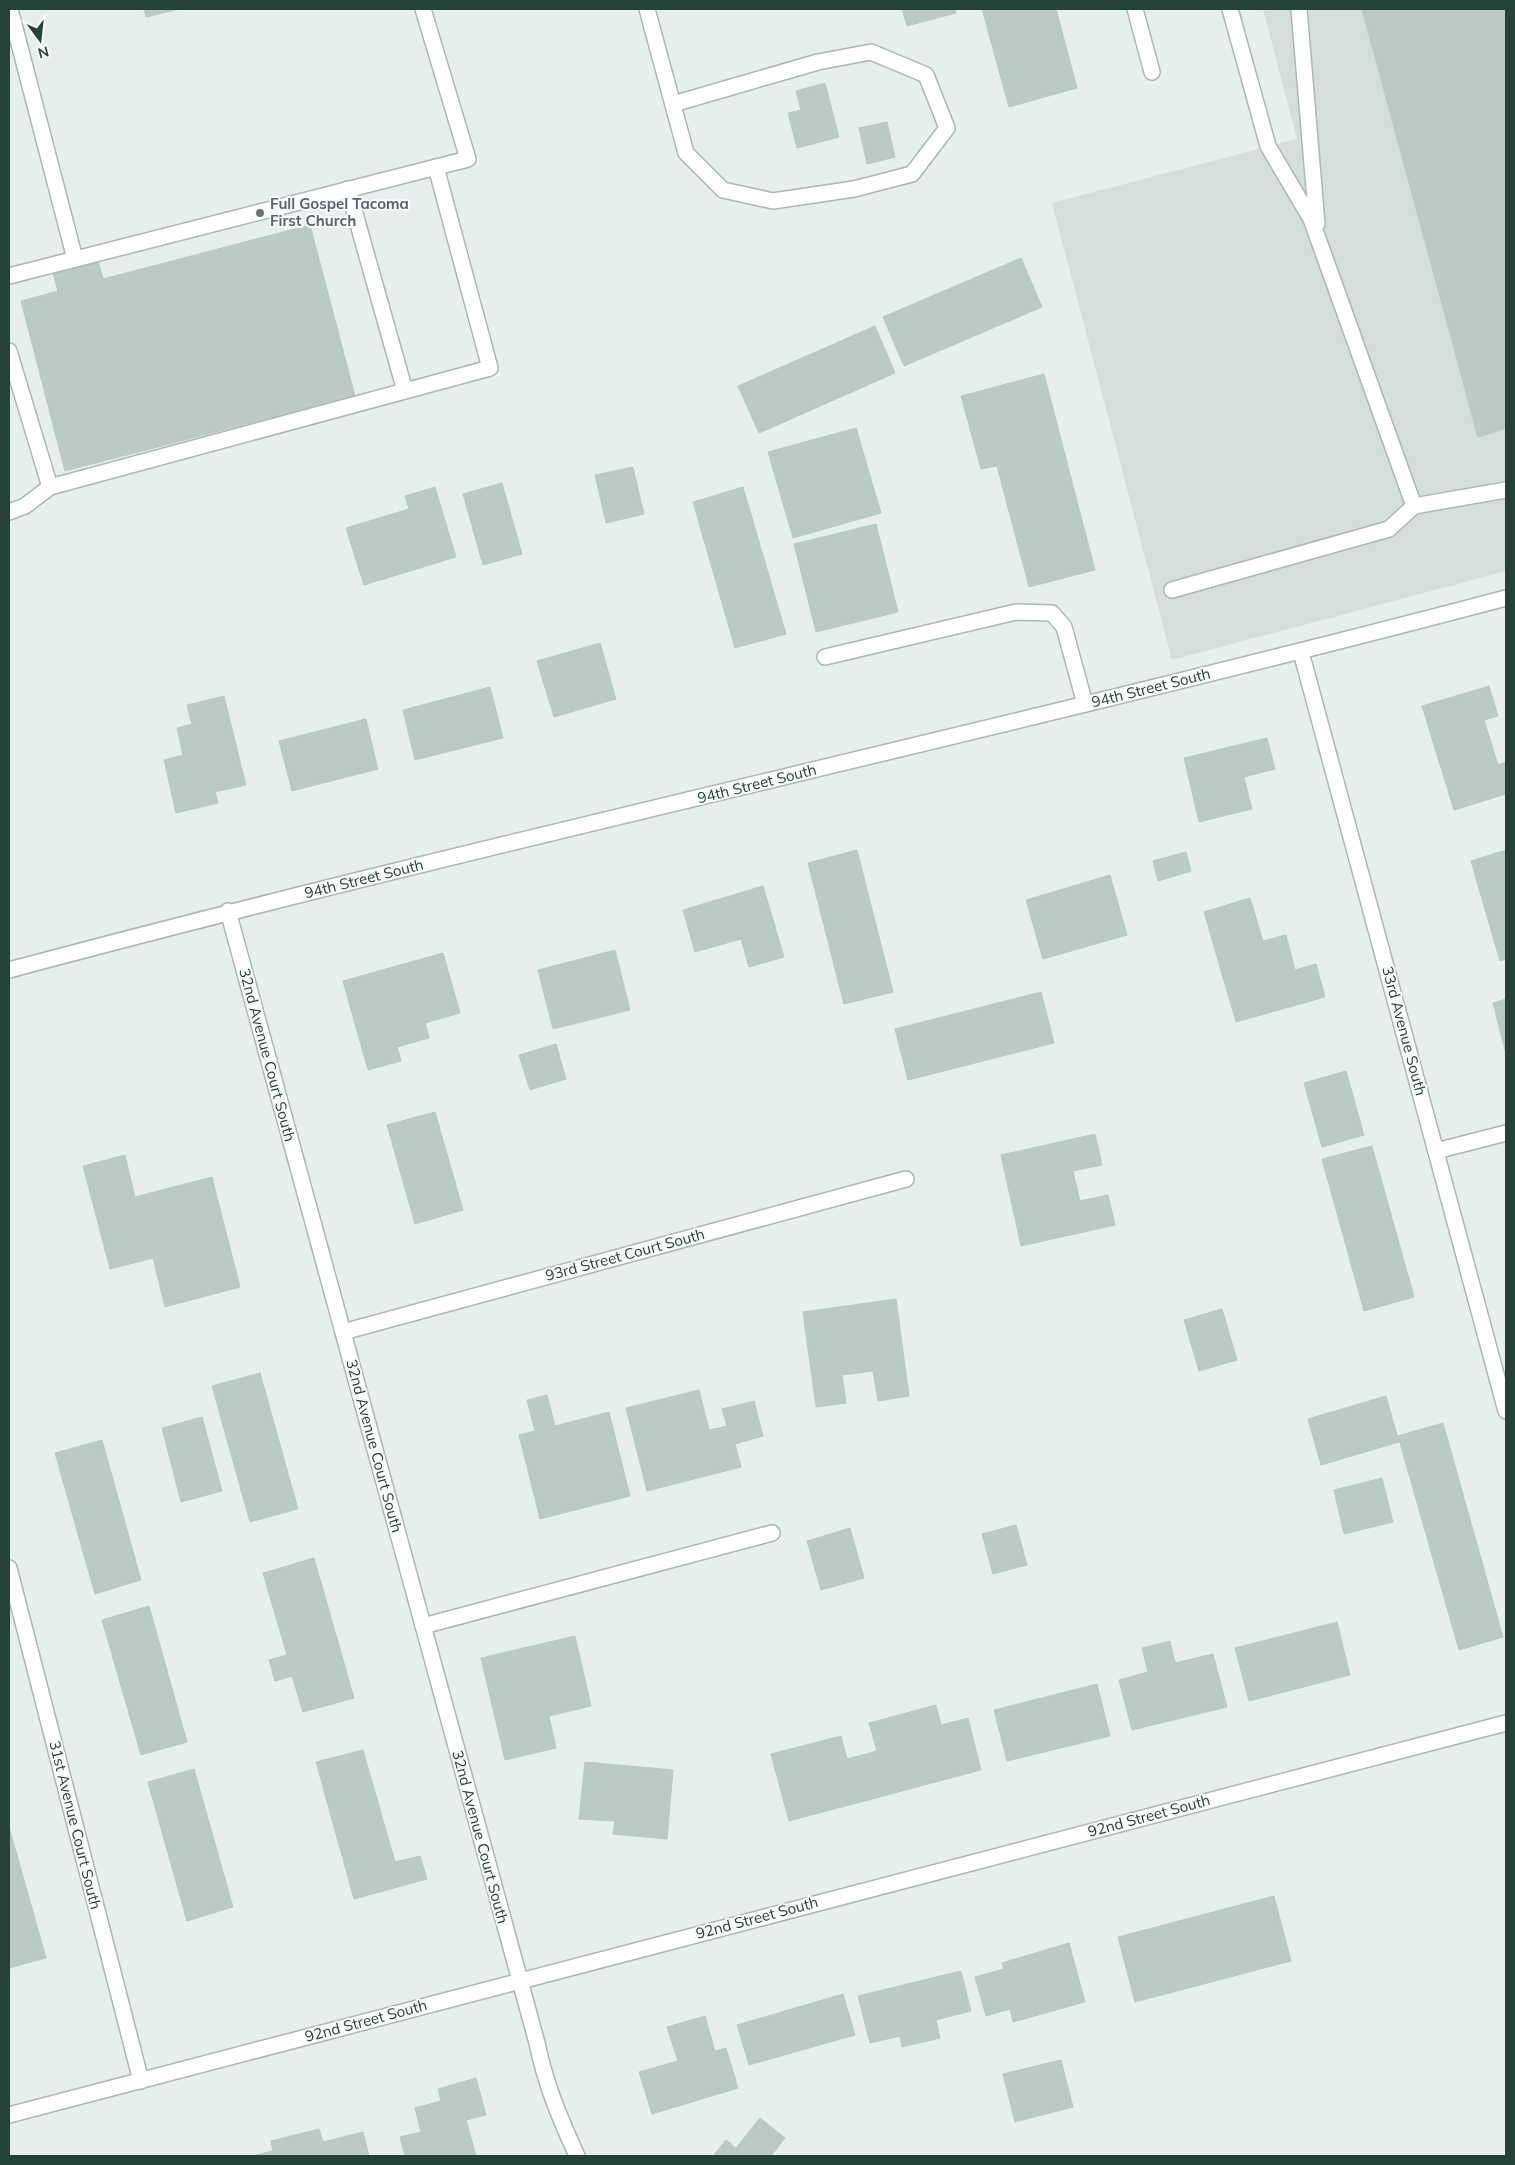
<svg xmlns="http://www.w3.org/2000/svg" width="1515" height="2165" font-family="Mulish,sans-serif">
<rect width="100%" height="100%" fill="#e6efeb"/>
<polygon fill="#d4dfda" points="1263,9 1506,9 1506,571 1172,660 1052,203 1297,139"/>
<g fill="#bbcac4" stroke="#b8c9c2">
<polygon points="144,9 179,9 146,17"/>
<polygon points="902,9 955,9 956,13 907,26"/>
<polygon points="982,9 1056,9 1077,88 1009,107"/>
<polygon points="1362,9 1506,9 1506,428 1478,437"/>
<polygon points="825,83 839,137 797,148 788,113 801,110 796,91"/>
<polygon points="887,122 895,157 867,164 859,128"/>
<polygon points="310,225 355,396 65,471 21,301 58,291 53,273 98,261 103,279"/>
<polygon points="1021,258 1042,307 904,366 883,317"/>
<polygon points="875,326 895,373 759,433 738,386"/>
<polygon points="1044,374 1095,570 1029,587 997,466 981,469 961,396"/>
<polygon points="856,428 881,513 793,538 768,452"/>
<polygon points="633,467 644,514 606,523 595,475"/>
<polygon points="502,483 522,554 483,565 463,494"/>
<polygon points="435,487 456,557 364,585 346,528 409,509 405,496"/>
<polygon points="743,487 786,634 735,648 693,502"/>
<polygon points="876,524 898,612 816,632 794,544"/>
<polygon points="600,643 616,699 554,717 537,661"/>
<polygon points="1489,686 1498,716 1484,720 1498,765 1506,762 1506,794 1454,810 1422,706"/>
<polygon points="490,687 503,738 415,760 403,710"/>
<polygon points="224,696 246,785 215,792 218,803 176,813 164,760 183,755 177,728 192,724 187,705"/>
<polygon points="366,719 378,769 292,791 279,741"/>
<polygon points="1267,738 1275,769 1244,777 1252,809 1199,822 1184,758"/>
<polygon points="857,850 893,992 844,1004 808,863"/>
<polygon points="1506,850 1506,959 1500,961 1471,861"/>
<polygon points="1186,852 1191,871 1158,881 1153,861"/>
<polygon points="1110,875 1127,935 1043,959 1026,900"/>
<polygon points="763,886 784,957 749,967 741,939 695,952 683,910"/>
<polygon points="1250,898 1263,941 1286,935 1295,970 1316,964 1325,997 1236,1022 1204,912"/>
<polygon points="615,950 630,1010 553,1029 538,970"/>
<polygon points="443,953 460,1013 425,1023 429,1038 397,1047 401,1061 368,1070 343,981"/>
<polygon points="1041,992 1054,1043 908,1080 895,1029"/>
<polygon points="1506,999 1506,1054 1493,1003"/>
<polygon points="556,1044 566,1079 530,1090 519,1055"/>
<polygon points="1346,1071 1364,1135 1322,1147 1304,1083"/>
<polygon points="435,1112 463,1210 415,1224 387,1125"/>
<polygon points="1095,1134 1102,1165 1073,1171 1080,1201 1108,1195 1115,1225 1021,1246 1001,1155"/>
<polygon points="1372,1146 1414,1297 1364,1311 1322,1159"/>
<polygon points="125,1155 135,1197 212,1177 240,1287 165,1307 153,1258 110,1269 83,1166"/>
<polygon points="896,1299 909,1396 878,1401 873,1371 842,1375 846,1403 816,1407 803,1312"/>
<polygon points="1222,1309 1237,1360 1199,1371 1184,1320"/>
<polygon points="260,1373 298,1509 250,1522 212,1386"/>
<polygon points="699,1390 709,1430 727,1426 722,1409 754,1401 763,1436 735,1444 741,1467 647,1491 626,1408"/>
<polygon points="547,1395 555,1426 609,1412 630,1496 540,1519 519,1435 535,1431 527,1400"/>
<polygon points="1386,1396 1399,1442 1321,1465 1308,1419"/>
<polygon points="202,1417 222,1491 181,1502 162,1428"/>
<polygon points="1443,1423 1503,1637 1459,1650 1398,1436"/>
<polygon points="102,1440 141,1580 95,1594 55,1453"/>
<polygon points="1382,1478 1393,1522 1344,1534 1334,1490"/>
<polygon points="1016,1525 1027,1565 993,1574 982,1534"/>
<polygon points="850,1528 864,1578 821,1590 807,1541"/>
<polygon points="314,1558 354,1698 303,1712 292,1676 275,1681 269,1660 287,1655 263,1573"/>
<polygon points="149,1606 187,1742 141,1755 102,1620"/>
<polygon points="1337,1622 1350,1675 1249,1701 1235,1648"/>
<polygon points="575,1636 591,1706 549,1716 556,1748 505,1760 481,1658"/>
<polygon points="1170,1641 1175,1663 1213,1654 1227,1707 1132,1730 1119,1680 1148,1672 1142,1648"/>
<polygon points="1097,1684 1110,1736 1007,1761 994,1710"/>
<polygon points="936,1705 941,1725 968,1718 981,1770 789,1821 771,1754 841,1736 847,1759 877,1751 869,1723"/>
<polygon points="363,1750 395,1862 420,1856 427,1879 354,1899 316,1762"/>
<polygon points="585,1762 673,1770 667,1839 613,1834 615,1821 579,1819"/>
<polygon points="194,1769 233,1907 187,1921 148,1782"/>
<polygon points="9,1827 46,1958 9,1968"/>
<polygon points="1274,1896 1291,1961 1135,2002 1118,1937"/>
<polygon points="1069,1943 1085,2002 1013,2022 1010,2009 986,2016 975,1977 1004,1969 1002,1963"/>
<polygon points="961,1971 971,2011 936,2020 940,2038 902,2047 900,2036 870,2043 858,1996"/>
<polygon points="843,1994 855,2035 749,2065 737,2025"/>
<polygon points="705,2016 715,2051 726,2048 738,2088 652,2114 639,2072 678,2061 667,2027"/>
<polygon points="1061,2060 1073,2107 1015,2122 1003,2074"/>
<polygon points="476,2078 486,2115 466,2120 476,2156 405,2156 400,2137 421,2132 415,2108 441,2101 438,2089"/>
<polygon points="760,2118 785,2138 771,2156 713,2156 726,2140 736,2148"/>
<polygon points="319,2129 323,2142 363,2132 369,2156 252,2156 273,2151 271,2141"/>
</g>
<g fill="none" stroke-linecap="round" stroke-linejoin="round">
<g stroke="#a8b8b2" stroke-width="18">
<g id="lane">
<polyline points="10,9 75,259"/>
<polyline points="647,9 686,153 723,190 773,201 854,189 912,174 947,128 926,75 871,52 818,62 673,104"/>
<polyline points="1135,9 1152,72"/>
<polyline points="1230,9 1268,146 1311,219 1414,506 1506,490"/>
<polyline points="1299,9 1317,224"/>
<polyline points="348,189 405,391"/>
<polyline points="9,276 468,159 423,9"/>
<polyline points="9,351 50,487 490,368 436,167"/>
<polyline points="9,512 25,506 50,487"/>
<polyline points="1172,590 1389,529 1414,506"/>
<polyline points="825,657 1016,612 1052,613 1064,627 1085,704"/>
<polyline points="1436,1151 1506,1133"/>
<polyline points="423,1626 772,1533"/>
</g>
</g>
<g stroke="#a8b8b2" stroke-width="18">
<g id="street">
<polyline points="1301,652 1506,1411"/>
<path d="M 228,911 L 537,2043 C 546,2086 559,2116 577,2156"/>
<path d="M 9,970 C 506,837 1009,729 1506,598"/>
<polyline points="343,1332 906,1179"/>
<polyline points="9,1568 141,2081"/>
<polyline points="9,2115 1506,1723"/>
</g>
</g>
<use href="#lane" stroke="#fff" stroke-width="15"/>
<use href="#street" stroke="#fff" stroke-width="15"/>
</g>
<circle fill="#6b7280" stroke="#f7fbf9" stroke-width="2" cx="260" cy="213" r="5"/>
<g text-anchor="middle" stroke-width="4" stroke-linejoin="round" paint-order="stroke">
<g font-size="15" font-weight="bold" fill="#5b616d" stroke="#f7fbf9" text-anchor="start">
<text x="270" y="209">Full Gospel Tacoma<tspan x="270" dy="17">First Church</tspan></text>
</g>
<g font-size="15" fill="#24423a" stroke="#f7fbf9">
<text transform="translate(1151 688) rotate(-14)" y="5">94th Street South</text>
<text transform="translate(757 784) rotate(-14)" y="5">94th Street South</text>
<text transform="translate(364 879) rotate(-14)" y="5">94th Street South</text>
<text transform="translate(1404 1031) rotate(75)" y="5">33rd Avenue South</text>
<text transform="translate(267 1055) rotate(75)" y="5">32nd Avenue Court South</text>
<text transform="translate(625 1255) rotate(-15)" y="5">93rd Street Court South</text>
<text transform="translate(374 1446) rotate(75)" y="5">32nd Avenue Court South</text>
<text transform="translate(1149 1816) rotate(-15)" y="5">92nd Street South</text>
<text transform="translate(75 1825) rotate(76)" y="5">31st Avenue Court South</text>
<text transform="translate(480 1837) rotate(75)" y="5">32nd Avenue Court South</text>
<text transform="translate(757 1918) rotate(-15)" y="5">92nd Street South</text>
<text transform="translate(366 2021) rotate(-15)" y="5">92nd Street South</text>
</g>
</g>
<rect width="1515" height="2165" fill="none" stroke="#24423a" stroke-width="20"/>
<g transform="translate(40 40) rotate(165)" stroke="#f7fbf9" stroke-width="4" paint-order="stroke">
<path d="M0-4L9 19L0 12L-9 19Z" fill="#24423a"/>
<text y="-8" font-size="14" font-weight="bold" text-anchor="middle" fill="#24423a">N</text>
</g>
</svg>
